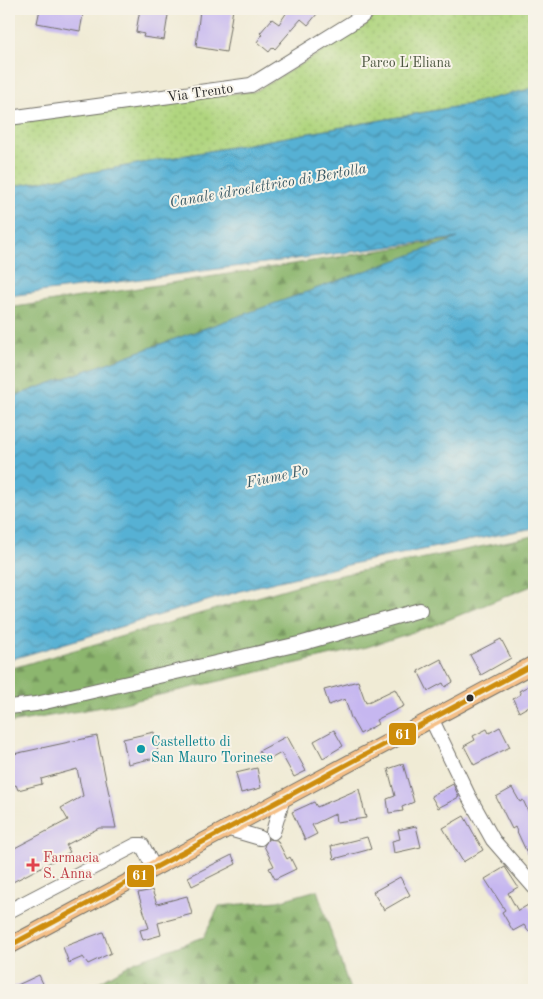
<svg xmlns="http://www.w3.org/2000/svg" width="543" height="999" font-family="'Old Standard TT',serif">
<defs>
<pattern id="forest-firs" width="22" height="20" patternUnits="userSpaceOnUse" patternTransform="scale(1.25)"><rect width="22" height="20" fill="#8cb66e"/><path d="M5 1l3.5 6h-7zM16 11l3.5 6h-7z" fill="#73945b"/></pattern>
<pattern id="park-dots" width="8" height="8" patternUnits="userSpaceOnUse" patternTransform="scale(1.25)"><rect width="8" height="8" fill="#b0d57f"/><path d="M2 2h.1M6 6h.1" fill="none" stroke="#98b76e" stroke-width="1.8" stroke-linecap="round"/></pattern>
<pattern id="water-waves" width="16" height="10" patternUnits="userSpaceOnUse" patternTransform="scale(1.25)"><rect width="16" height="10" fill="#57b1d4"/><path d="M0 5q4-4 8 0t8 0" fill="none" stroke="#4890ac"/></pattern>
</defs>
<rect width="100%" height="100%" fill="#f7f3e8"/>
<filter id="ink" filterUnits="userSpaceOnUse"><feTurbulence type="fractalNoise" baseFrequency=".02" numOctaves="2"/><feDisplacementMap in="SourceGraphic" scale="10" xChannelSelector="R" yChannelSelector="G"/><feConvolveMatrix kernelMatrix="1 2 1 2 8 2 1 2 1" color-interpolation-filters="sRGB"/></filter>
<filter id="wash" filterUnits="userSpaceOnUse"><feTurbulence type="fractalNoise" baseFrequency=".0096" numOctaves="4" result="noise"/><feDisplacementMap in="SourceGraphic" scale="20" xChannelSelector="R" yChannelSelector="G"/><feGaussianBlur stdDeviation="1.12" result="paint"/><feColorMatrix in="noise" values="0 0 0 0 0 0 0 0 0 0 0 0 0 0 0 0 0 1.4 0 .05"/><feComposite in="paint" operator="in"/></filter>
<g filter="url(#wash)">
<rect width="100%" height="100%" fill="#f0ebd5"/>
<g fill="url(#forest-firs)" stroke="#5c704c">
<polygon points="461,238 9,398 9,308"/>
<polygon points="534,536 534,585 435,625 367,647 120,704 9,723 9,669 316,580"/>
<polygon points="317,890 350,990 85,990 136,961 204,937 219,906 278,901"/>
</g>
<polygon fill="url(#park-dots)" stroke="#6e8055" points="382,9 534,9 534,88 465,105 9,187 9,119 256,91 365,26"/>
<polygon fill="url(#water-waves)" stroke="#416e80" points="534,88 534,528 365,561 254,587 9,660 9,398 458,238 9,296 9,187 465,105"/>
<g id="blocks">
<g fill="#c6b7f0">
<polygon points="40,9 84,9 80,31 37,23"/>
<polygon points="140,9 169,9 164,40 143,37 144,34 136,32"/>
<polygon points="200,9 233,9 226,52 196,47"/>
<polygon points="289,9 321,9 308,25 301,19 275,49 273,47 269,52 257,42 262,35 260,33 272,19 279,24"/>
<polygon points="501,639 511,658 481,675 470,655"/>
<polygon points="441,659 453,682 445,687 443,683 428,691 418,671"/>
<polygon points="358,681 366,703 395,689 404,706 376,720 378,724 360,734 351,718 345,699 329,705 324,690"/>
<polygon points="534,683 534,703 519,712 513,699 521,694 519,691"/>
<polygon points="500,727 510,747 474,765 464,746 475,740 473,736 487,729 489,733"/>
<polygon points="334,730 343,746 323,758 314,741"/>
<polygon points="154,732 159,757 128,764 123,739"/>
<polygon points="97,736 116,828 99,828 66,845 70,852 9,884 9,851 68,820 61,808 83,796 77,769 41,779 42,784 18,790 16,785 9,787 9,755"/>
<polygon points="287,736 306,771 294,777 281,753 265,762 259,751"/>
<polygon points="403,764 414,802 402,807 403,811 389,813 387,799 395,796 388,769"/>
<polygon points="257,768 261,788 241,793 236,773"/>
<polygon points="453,784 459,797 438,808 431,796"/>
<polygon points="512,788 520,802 523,800 534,824 534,868 515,827 512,829 496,797"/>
<polygon points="359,789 366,818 336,822 335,814 312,825 317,834 305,840 292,812 314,802 317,807"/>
<polygon points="464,816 483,850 463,862 443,828"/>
<polygon points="416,826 421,847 394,853 392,841 400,839 398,830"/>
<polygon points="367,837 371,849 334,859 331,846"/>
<polygon points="268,839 277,840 287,859 290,857 296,869 275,879 269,868 274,866 264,846"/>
<polygon points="232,855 236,864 192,886 188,877"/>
<polygon points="505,867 518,887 508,893 518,911 528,905 534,916 534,927 528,931 524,925 513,931 502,912 505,910 485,879"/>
<polygon points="400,877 410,895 384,910 373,892"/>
<polygon points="152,890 157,904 187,896 192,914 158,923 161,935 143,940 140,930 149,928 138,893"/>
<polygon points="103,932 111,953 88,964 83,957 69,963 63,947"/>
<polygon points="39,975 46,990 9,990 9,989"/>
</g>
</g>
</g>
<g filter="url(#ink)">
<use href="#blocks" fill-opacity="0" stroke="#706e66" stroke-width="1"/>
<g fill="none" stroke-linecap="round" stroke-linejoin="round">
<g stroke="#706e66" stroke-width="16">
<g id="minor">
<polyline points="9,118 251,85 361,17 370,9"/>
<polyline points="9,707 36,704 303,643 420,610"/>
<polyline points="431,718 469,797 493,840 534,887"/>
<polyline points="226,828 260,838"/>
<polyline points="273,832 283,798"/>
<polyline points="9,911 136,845 142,845 154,868"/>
</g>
</g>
<g stroke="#706e66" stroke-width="18">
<polyline id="major" points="9,946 534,664"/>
</g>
<use href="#minor" stroke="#fff" stroke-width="14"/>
<use href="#major" stroke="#f5bf86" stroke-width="16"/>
<g stroke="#f7f3e8" stroke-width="9">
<polyline id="bus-1" points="9,946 534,664"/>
</g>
<use href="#bus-1" stroke="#ce8d09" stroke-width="5"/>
</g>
</g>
<circle fill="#2b2b2b" stroke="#f7f3e8" stroke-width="2" cx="470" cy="698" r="4.5"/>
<circle fill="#0f9aa8" stroke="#f7f3e8" stroke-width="2" cx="141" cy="749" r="5"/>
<path fill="#e0444e" stroke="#f7f3e8" stroke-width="2" d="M30.5 857.5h5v5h5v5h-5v5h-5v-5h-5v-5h5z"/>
<g text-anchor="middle" stroke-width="4" stroke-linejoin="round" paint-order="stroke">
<g font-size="14" fill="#4c5640" stroke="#f7f3e8">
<text x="406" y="67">Parco L'Eliana</text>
</g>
<g font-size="14" fill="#2b2b2b" stroke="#f7f3e8">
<text transform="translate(200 92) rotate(-8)" y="5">Via Trento</text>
</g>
<g font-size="14" fill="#0d838f" stroke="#f7f3e8" text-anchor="start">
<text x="151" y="746">Castelletto di<tspan x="151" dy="16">San Mauro Torinese</tspan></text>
</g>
<g font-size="14" fill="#be3a42" stroke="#f7f3e8" text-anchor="start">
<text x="43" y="862">Farmacia<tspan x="43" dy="16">S. Anna</tspan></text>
</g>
<g font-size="15" font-style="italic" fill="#3a5a66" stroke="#f7f3e8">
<text transform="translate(268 185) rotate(-10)" y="5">Canale idroelettrico di Bertolla</text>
<text transform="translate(277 476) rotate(-12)" y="5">Fiume Po</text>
</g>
</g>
<g stroke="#f7f3e8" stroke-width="2">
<rect x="388" y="722" width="29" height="24" rx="5" fill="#ce8d09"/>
<rect x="126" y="864" width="29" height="24" rx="5" fill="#ce8d09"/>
</g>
<g font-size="14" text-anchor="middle" font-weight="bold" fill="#fff">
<text x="403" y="739">61</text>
<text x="140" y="880">61</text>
</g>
<rect width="543" height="999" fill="none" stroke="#f7f3e8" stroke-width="30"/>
</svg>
